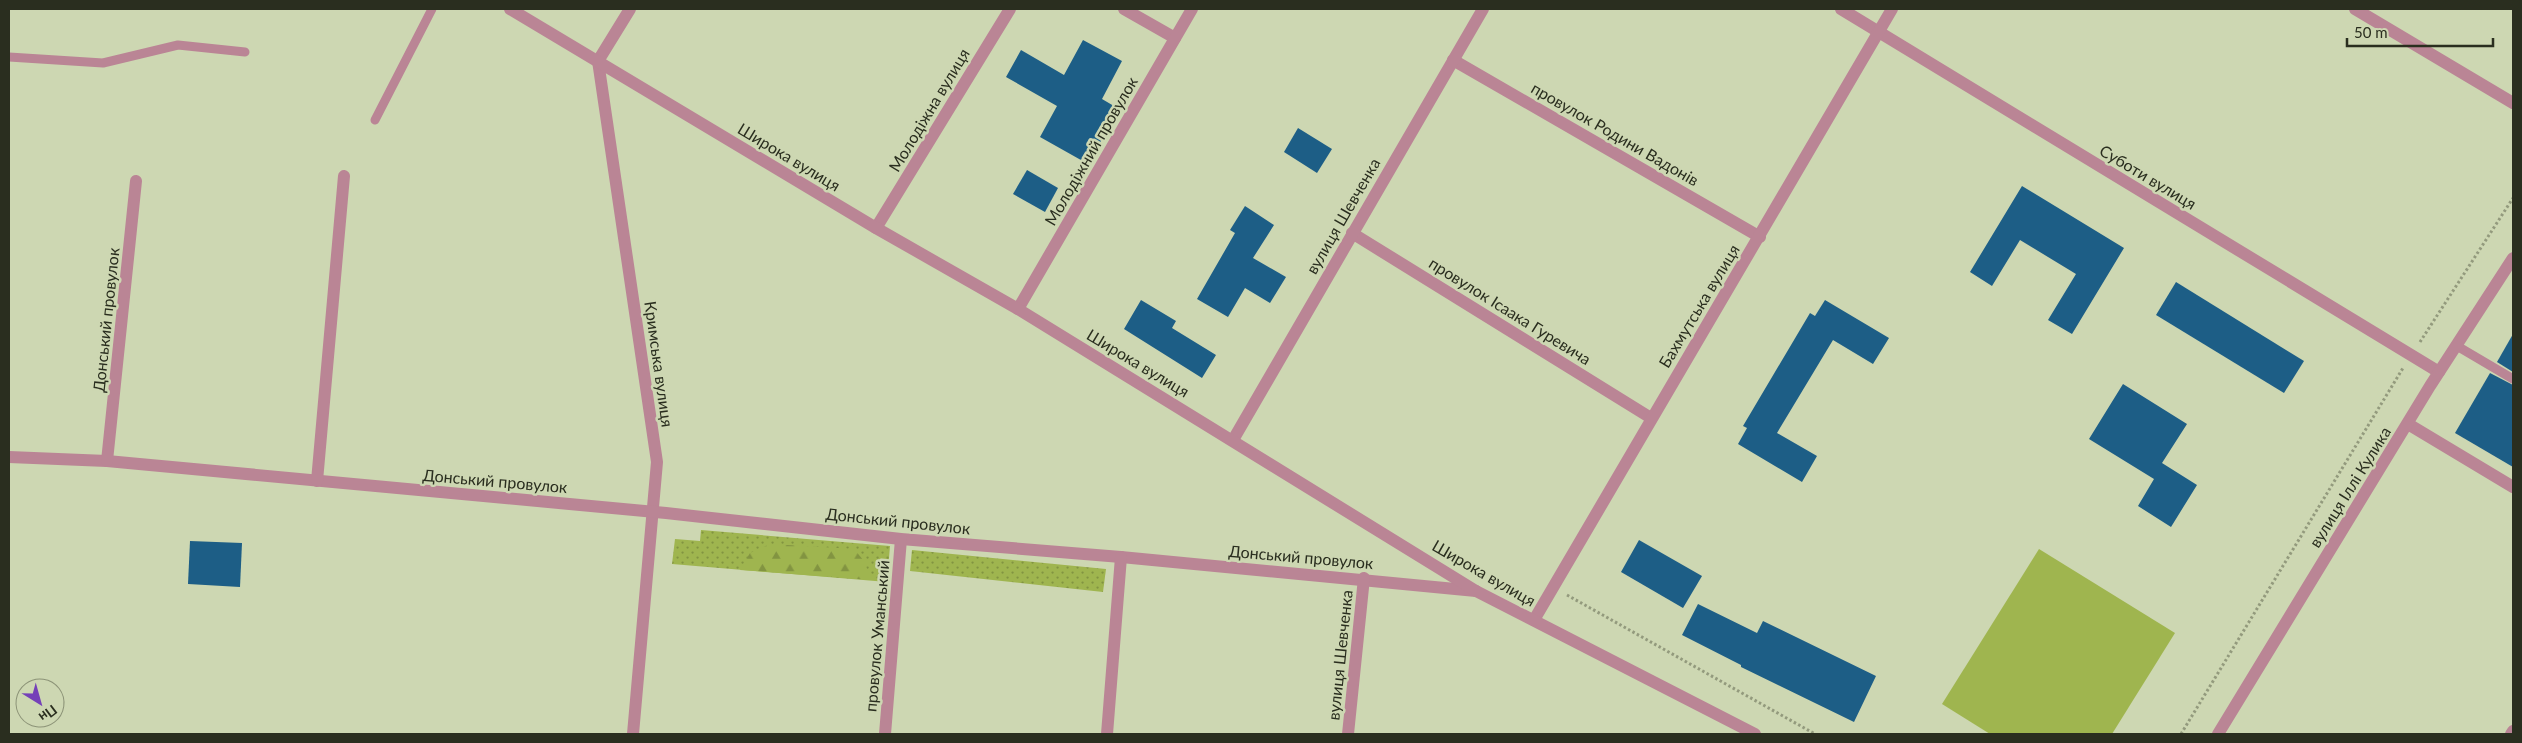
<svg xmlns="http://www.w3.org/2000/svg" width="2522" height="743" font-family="Lato,sans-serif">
<defs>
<pattern id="grass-dots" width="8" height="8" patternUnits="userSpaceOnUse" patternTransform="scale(1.25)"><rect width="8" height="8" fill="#9fb54f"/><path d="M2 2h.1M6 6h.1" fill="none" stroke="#829441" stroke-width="1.8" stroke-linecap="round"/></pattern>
<pattern id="forest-firs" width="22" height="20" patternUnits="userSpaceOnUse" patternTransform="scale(1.25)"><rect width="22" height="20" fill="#9fb54f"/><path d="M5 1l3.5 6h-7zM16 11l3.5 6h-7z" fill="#829441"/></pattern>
</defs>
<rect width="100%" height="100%" fill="#cdd7b2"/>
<g fill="url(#grass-dots)">
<polygon points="701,530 890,546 887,582 672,564 675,539 700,541"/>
<polygon points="912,550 1106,569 1103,592 910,571"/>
</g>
<polygon fill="url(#forest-firs)" points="770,544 854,549 864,561 871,580 740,570 750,553"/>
<polygon fill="#9fb54f" points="2039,549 2175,633 2112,734 1990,734 1942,704"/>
<g fill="#1d5e86">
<polygon points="1083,40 1122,61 1102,99 1119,109 1088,164 1040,137 1057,106 1006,77 1021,50 1064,75"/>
<polygon points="1298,128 1332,149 1317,173 1284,152"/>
<polygon points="1027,170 1058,188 1045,212 1013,194"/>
<polygon points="2022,186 2124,248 2072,334 2048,320 2076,274 2020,240 1992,286 1970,272"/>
<polygon points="1245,206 1274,225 1253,258 1286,277 1270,303 1245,288 1228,317 1197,299 1235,233 1230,230"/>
<polygon points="2176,282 2304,361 2284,393 2156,315"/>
<polygon points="1141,300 1176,321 1172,328 1216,355 1202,378 1124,329"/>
<polygon points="1825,300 1889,338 1873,364 1833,340 1777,433 1817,456 1802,482 1738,444 1747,428 1743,426 1810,313 1815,316"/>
<polygon points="2513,334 2513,372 2497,362"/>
<polygon points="2490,373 2513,385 2513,467 2455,433"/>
<polygon points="2123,384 2187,424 2162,463 2197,485 2171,527 2138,506 2154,479 2089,439"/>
<polygon points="1639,540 1702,576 1683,608 1621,572"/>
<polygon points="190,541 242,543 240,587 188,584"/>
<polygon points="1698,604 1757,633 1763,621 1876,676 1854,722 1741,667 1741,665 1682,635"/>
</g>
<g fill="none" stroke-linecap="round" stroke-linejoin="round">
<g stroke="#939a7d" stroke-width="3" stroke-dasharray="2.5 2.5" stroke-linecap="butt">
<polyline points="2420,342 2513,198"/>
<polyline points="1567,595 1815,734"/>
<polyline points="2181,734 2403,368"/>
</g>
<g stroke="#ba8595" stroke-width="9">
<polyline points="9,57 103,63 178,45 245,52"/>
<polyline points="375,120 432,9"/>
<polyline points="2457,346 2513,379"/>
</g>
<g stroke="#ba8595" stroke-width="12">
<polyline points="630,9 598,61 657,462 633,734"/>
<polyline points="1124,9 1175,38"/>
<polyline points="1841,9 2439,372"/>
<polyline points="2355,9 2513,103"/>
<polyline points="1453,60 1760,237"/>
<polyline points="876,228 1010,9"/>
<polyline points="1352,233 1651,418"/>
<polyline points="1018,309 1192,9"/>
<polyline points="2408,424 2513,487"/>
<polyline points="1233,440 1483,9"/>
<polyline points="9,457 107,461 666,513 901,539 1121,557 1476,591"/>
<polyline points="107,461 136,181"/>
<polyline points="317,481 344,176"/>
<polyline points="1534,620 1892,9"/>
<polyline points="885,734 901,539"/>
<polyline points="1107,734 1121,557"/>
<polyline points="1348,734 1364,578"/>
<polyline points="2511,734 2513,731"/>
</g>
<g stroke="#ba8595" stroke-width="12">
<polyline points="510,9 876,228 1018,309 1476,591 1755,734"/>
<polyline points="2218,734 2430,386 2513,258"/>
</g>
</g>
<g text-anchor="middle" stroke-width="5" stroke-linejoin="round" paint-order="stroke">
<g font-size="16" fill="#2a2e1f" stroke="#cdd7b2">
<text transform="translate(929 110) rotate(-59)" y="6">Молодіжна вулиця</text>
<text transform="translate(1615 134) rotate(30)" y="6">провулок Родини Вадонів</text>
<text transform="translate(1091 151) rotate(-60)" y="6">Молодіжний провулок</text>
<text transform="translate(789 157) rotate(31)" y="6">Широка вулиця</text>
<text transform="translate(2148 177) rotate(31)" y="6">Суботи вулиця</text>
<text transform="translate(1343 216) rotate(-60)" y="6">вулиця Шевченка</text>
<text transform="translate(1699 306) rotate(-59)" y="6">Бахмутська вулиця</text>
<text transform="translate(1510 311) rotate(32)" y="6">провулок Ісаака Гуревича</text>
<text transform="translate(106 320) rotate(-84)" y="6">Донський провулок</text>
<text transform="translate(1138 363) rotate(31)" y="6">Широка вулиця</text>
<text transform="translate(659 364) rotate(82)" y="6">Кримська вулиця</text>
<text transform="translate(495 481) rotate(5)" y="6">Донський провулок</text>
<text transform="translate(2350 487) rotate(-58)" y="6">вулиця Іллі Кулика</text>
<text transform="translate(898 521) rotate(6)" y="6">Донський провулок</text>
<text transform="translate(1301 557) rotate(5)" y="6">Донський провулок</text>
<text transform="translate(1484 573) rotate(30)" y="6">Широка вулиця</text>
<text transform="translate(877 636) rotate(-85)" y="6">провулок Уманський</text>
<text transform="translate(1340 655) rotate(-84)" y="6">вулиця Шевченка</text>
</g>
</g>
<rect width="2522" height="743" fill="none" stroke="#2a2e1f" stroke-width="20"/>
<g transform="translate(40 703) rotate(143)"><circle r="24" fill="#cdd7b2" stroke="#8c9377"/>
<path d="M0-4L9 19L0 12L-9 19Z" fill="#7541b8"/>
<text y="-8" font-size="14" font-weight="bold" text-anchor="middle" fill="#2a2e1f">Пн</text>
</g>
<path d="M2347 38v8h146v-8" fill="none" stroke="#2a2e1f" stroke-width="2.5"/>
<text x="2354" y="38" font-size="15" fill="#2a2e1f" stroke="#cdd7b2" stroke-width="4" paint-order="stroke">50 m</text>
</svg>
